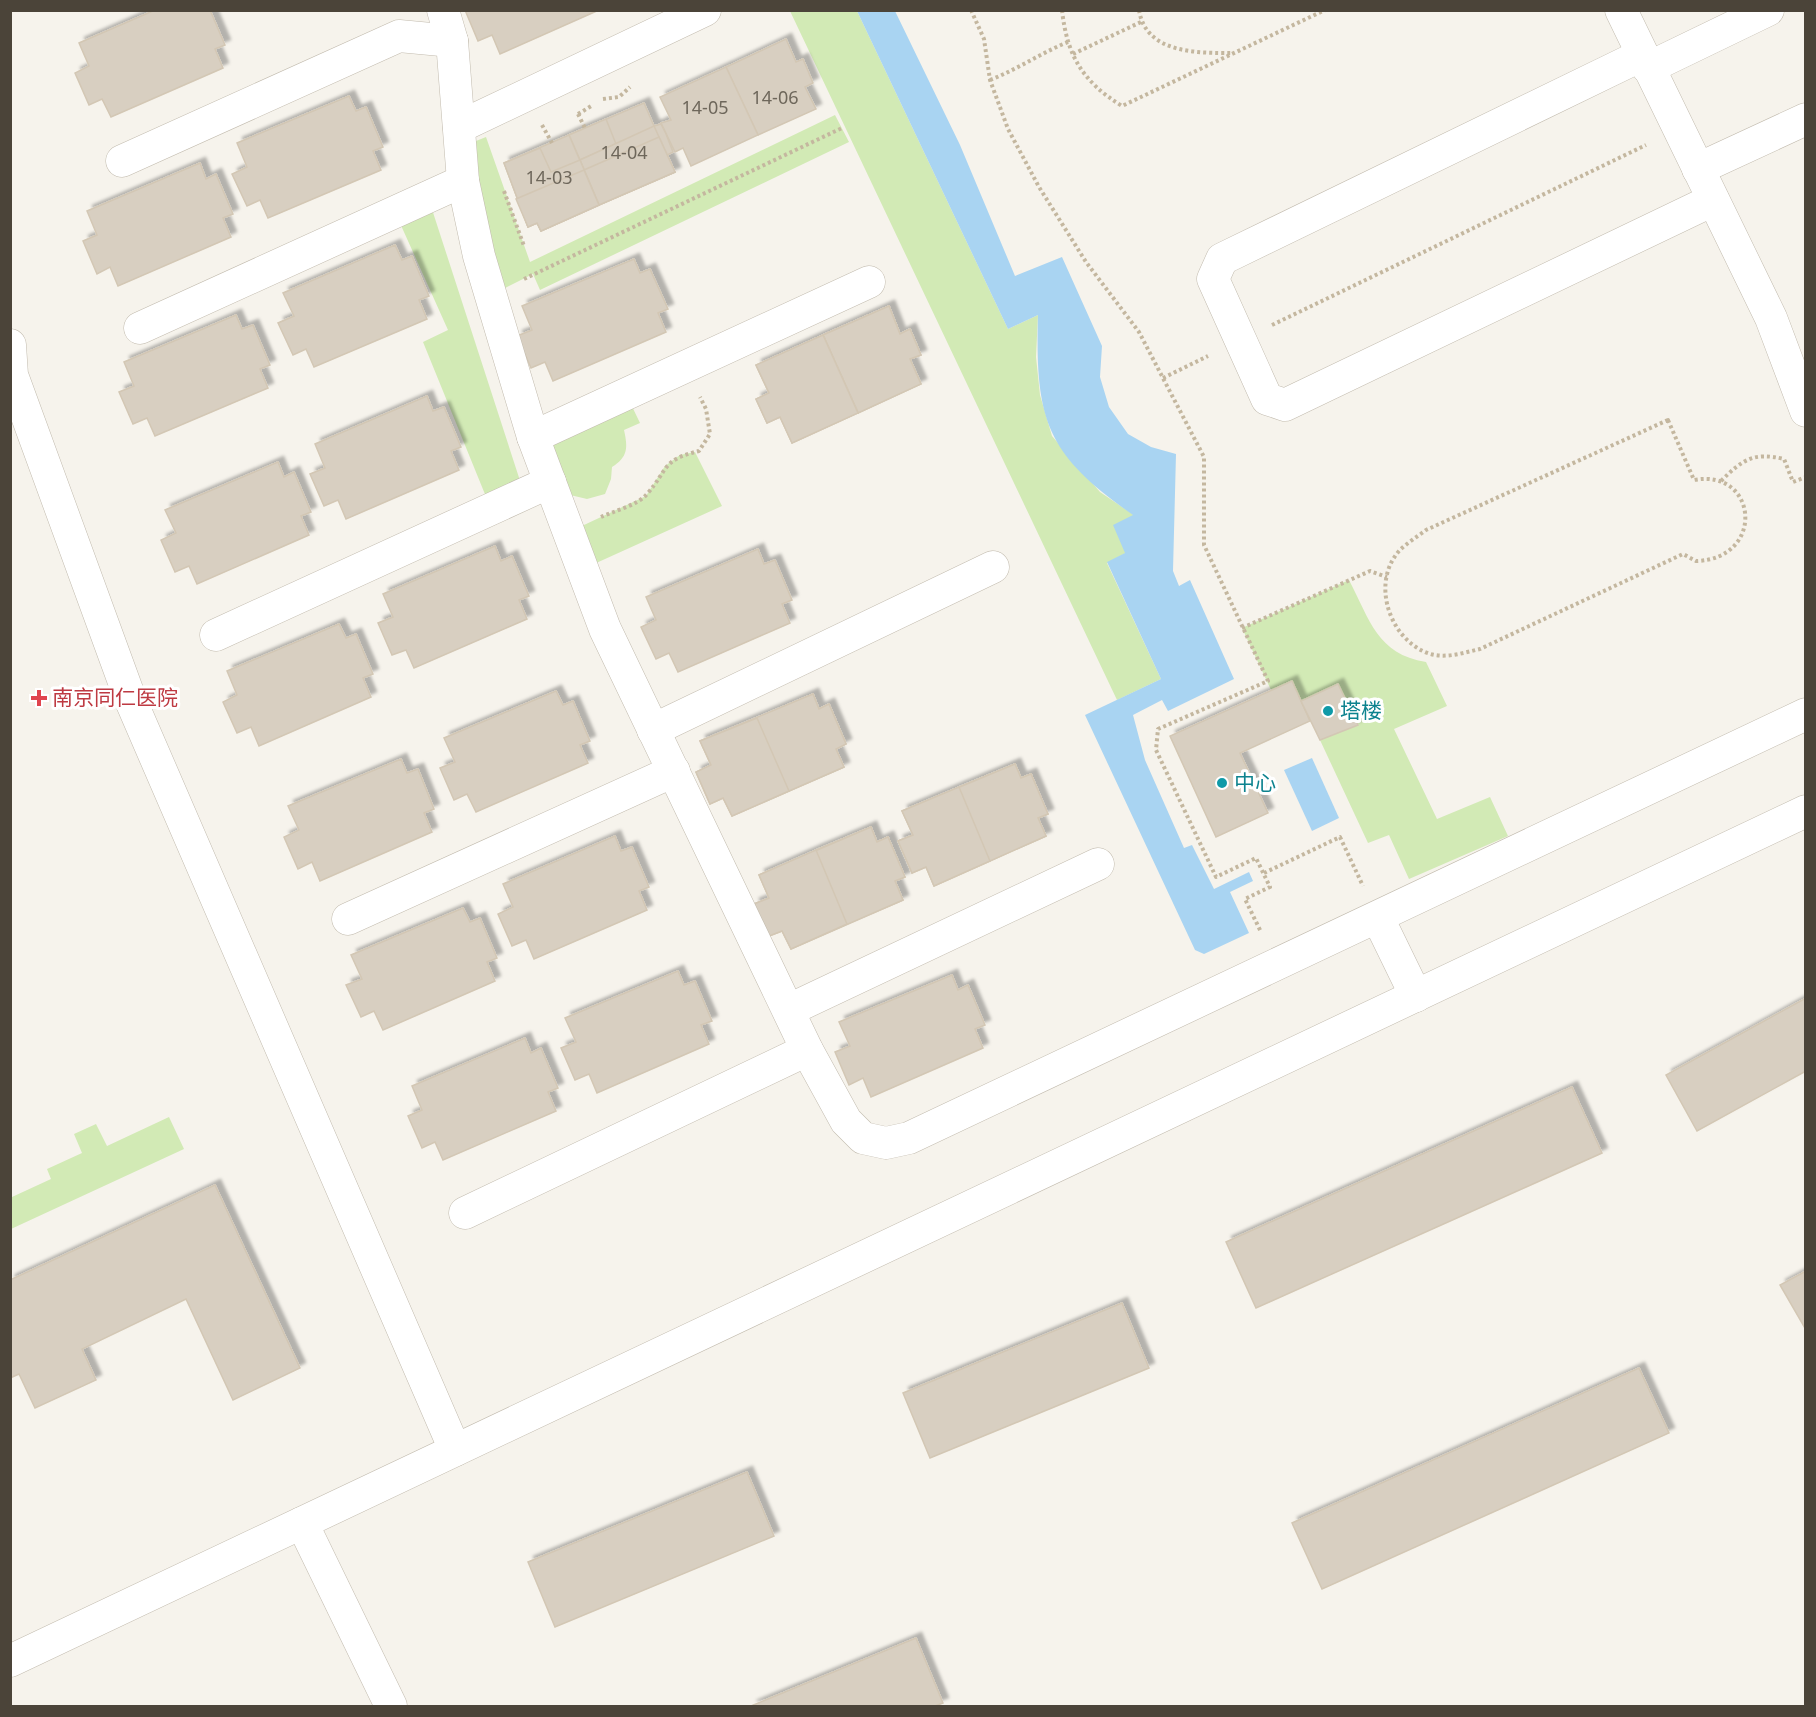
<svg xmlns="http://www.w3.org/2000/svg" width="1816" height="1717" font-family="'Noto Sans','Noto Sans SC',sans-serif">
<defs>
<filter id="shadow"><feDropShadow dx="5.5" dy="-5.5" stdDeviation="1.5" flood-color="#0004"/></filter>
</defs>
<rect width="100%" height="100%" fill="#f6f3ec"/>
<g fill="#d2eab5">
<polygon points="790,11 857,11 1008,329 1038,315 1036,357 1040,395 1052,436 1100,492 1134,515 1126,553 1107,563 1161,679 1117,700"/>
<polygon points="835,115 849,142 540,290 533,274 491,295 461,147 486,137 530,262"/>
<polygon points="428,197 524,493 491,509 423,342 448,330 395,212"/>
<path d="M 626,394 L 640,423 L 624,430 C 628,448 628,457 612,467 L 611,479 L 605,494 L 587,499 L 566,494 L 539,454 Z"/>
<polygon points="695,452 722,506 583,569 569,532 646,496 665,466 680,455"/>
<path d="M 1349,580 C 1370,620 1377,654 1426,662 L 1447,706 L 1394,729 L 1437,819 L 1490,797 L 1508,836 L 1409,879 L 1389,835 L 1368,843 L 1320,740 L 1358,725 L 1337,685 L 1301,701 L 1292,681 L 1271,690 L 1242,628 Z"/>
<polygon points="169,1117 184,1149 11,1229 11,1195 12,1197 51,1179 47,1169 82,1153 74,1134 96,1124 107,1146"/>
</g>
<g fill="#a9d4f2">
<path d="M 857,11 L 895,11 L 960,145 L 1015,276 L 1062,257 L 1102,346 L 1100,377 L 1109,407 L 1128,434 L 1151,447 L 1176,454 L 1173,571 L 1179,586 L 1190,580 L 1234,679 L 1168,711 L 1162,700 L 1133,715 L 1145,760 L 1184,848 L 1192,845 L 1214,889 L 1249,872 L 1253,881 L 1230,892 L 1249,933 L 1204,954 L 1195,950 L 1085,715 L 1161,679 L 1107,562 L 1125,553 L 1113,525 L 1133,515 C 1046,454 1035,420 1038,315 L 1008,329 Z"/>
<polygon points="1312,758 1339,818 1312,831 1284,770"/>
</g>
<g fill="#d8cfc1" stroke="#d3c7b4" stroke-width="1.5" filter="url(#shadow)">
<polygon points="155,10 210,10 225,45 215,49 223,68 111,117 102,99 89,105 75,73 89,66 79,43"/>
<polygon points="465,10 599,10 500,54 492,35 478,41"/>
<polygon points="786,39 796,62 803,59 813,83 805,87 816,109 758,135 726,67"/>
<polygon points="726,67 758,135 691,166 683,148 675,152 661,123 671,120 660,97"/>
<polygon points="349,96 356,111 366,107 383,147 373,151 381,170 268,218 260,200 247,206 232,174 247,167 237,143"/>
<polygon points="644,103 654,126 661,124 666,134 673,152 667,155 675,172 599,205 569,135"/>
<polygon points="606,119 616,144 580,160 569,135"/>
<polygon points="654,126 675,172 599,205 580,160"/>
<polygon points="569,135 599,205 541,231 537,223 528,227 504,163"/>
<polygon points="659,137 675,172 599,205 584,170"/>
<polygon points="540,148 551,172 580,160 599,205 541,231 537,223 528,227 504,163"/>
<polygon points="200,163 206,179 216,174 233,214 223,218 231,237 118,286 110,267 97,274 83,241 97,235 87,211"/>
<polygon points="584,170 599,205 541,231 537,223 528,227 516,199"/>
<polygon points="395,245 402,260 412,256 429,296 419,300 427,319 314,367 306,349 293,355 278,323 294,316 283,293"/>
<polygon points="634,259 640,273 650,269 668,309 658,313 666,332 553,381 545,362 531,368 517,336 532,330 522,306"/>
<polygon points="889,306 900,334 910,329 921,355 910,359 921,384 858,413 823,335"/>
<polygon points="889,306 900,334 910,329 921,355 910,359 921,384 858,413 823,335"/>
<polygon points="236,315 242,329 253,325 270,365 260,369 268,388 155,436 147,418 133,424 119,392 134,386 124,362"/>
<polygon points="823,335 858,413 792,443 780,417 767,423 756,399 769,393 756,365"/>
<polygon points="823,335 858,413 792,443 780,417 767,423 756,399 769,393 756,365"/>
<polygon points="427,396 433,411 444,407 461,447 451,451 459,470 346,519 338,500 324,506 310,474 325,468 315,444"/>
<polygon points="278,462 284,477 294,472 311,512 301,516 309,535 197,584 189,566 175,572 161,540 176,533 165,510"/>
<polygon points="495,546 501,561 512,556 529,596 519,600 527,619 414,668 406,650 392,655 378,623 393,617 383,594"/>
<polygon points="758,549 764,564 775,560 792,600 782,604 790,623 678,672 669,653 656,659 641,627 656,620 646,597"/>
<polygon points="339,624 346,638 356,634 373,674 363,678 371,697 259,746 251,727 237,733 223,702 237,695 227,671"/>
<polygon points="1292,681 1310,721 1240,753 1268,813 1216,837 1170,736"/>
<polygon points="1338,684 1358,725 1320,740 1301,701"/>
<polygon points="556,691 563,705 573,701 590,741 580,745 588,763 476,812 467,794 454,800 440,768 455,762 444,738"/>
<polygon points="813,694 819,709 829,704 846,744 836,749 844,767 789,791 757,718"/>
<polygon points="813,694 819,709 829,704 846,744 836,749 844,767 732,816 723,798 710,804 696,772 711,765 700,741"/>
<polygon points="757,718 789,791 732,816 723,798 710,804 696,772 711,765 700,741"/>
<polygon points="401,759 407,773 418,769 434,809 424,813 432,832 320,881 312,862 298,869 284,837 299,830 288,806"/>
<polygon points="1015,764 1021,778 1031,774 1048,814 1038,818 1046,836 990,861 959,787"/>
<polygon points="1015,764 1021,778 1031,774 1048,814 1038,818 1046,836 934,886 926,867 912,873 898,841 913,835 902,811"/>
<polygon points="959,787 990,861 934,886 926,867 912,873 898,841 913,835 902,811"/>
<polygon points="871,827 877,842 888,837 905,877 895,881 903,900 847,924 816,850"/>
<polygon points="871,827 877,842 888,837 905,877 895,881 903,900 791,949 782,931 769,936 754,904 769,898 759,875"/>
<polygon points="615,836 621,851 632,847 649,887 639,891 647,910 534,959 526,940 512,946 498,914 513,907 503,884"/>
<polygon points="816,850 847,924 791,949 782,931 769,936 754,904 769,898 759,875"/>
<polygon points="463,908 470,922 480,918 497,958 487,962 495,981 383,1030 374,1011 361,1017 346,985 362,979 351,955"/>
<polygon points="678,971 684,985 695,981 712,1021 701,1025 709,1044 597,1093 589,1074 575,1080 561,1048 576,1042 565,1018"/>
<polygon points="952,975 958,990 968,985 985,1025 975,1029 983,1048 871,1097 863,1078 849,1085 835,1052 850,1046 839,1022"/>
<polygon points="1806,998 1806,1071 1697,1131 1666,1075"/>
<polygon points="525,1038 531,1053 541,1048 558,1088 548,1092 556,1111 443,1160 435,1142 422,1148 408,1116 422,1110 412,1086"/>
<polygon points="1572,1087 1602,1153 1256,1308 1226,1242"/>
<polygon points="215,1185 300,1368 233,1400 186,1299 82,1349 96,1380 35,1408 19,1374 10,1378 10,1280"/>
<polygon points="1806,1271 1806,1330 1780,1285"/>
<polygon points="1122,1303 1149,1368 930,1458 903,1393"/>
<polygon points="1639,1368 1669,1433 1322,1589 1292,1523"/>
<polygon points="747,1472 774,1536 555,1627 528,1562"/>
<polygon points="916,1638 943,1703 935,1706 751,1706"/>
</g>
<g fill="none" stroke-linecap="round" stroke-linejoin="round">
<g stroke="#c2bbae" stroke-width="33">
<g id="minor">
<polyline points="443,10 452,41 463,181 479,256 533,437 605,629 807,1050 846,1121 863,1138 886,1143 909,1138 1806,714"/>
<polyline points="1621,10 1771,318 1806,411"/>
<polyline points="1642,55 1222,259 1213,279 1267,399 1285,405 1713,200"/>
<polyline points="1648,68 1768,10"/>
<polyline points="459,127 705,10"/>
<polyline points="122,161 399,36 452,41"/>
<polyline points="1698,169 1806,119"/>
<polyline points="140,328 463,181"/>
<polyline points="10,345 12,375 131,701 455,1450"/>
<polyline points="533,437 869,282"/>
<polyline points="216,635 550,482"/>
<polyline points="653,730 993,567"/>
<polyline points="1378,918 1416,996"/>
<polyline points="348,919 674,771"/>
<polyline points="789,1010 1098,864"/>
<polyline points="465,1213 807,1050"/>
<polyline points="302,1523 391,1706"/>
<polyline points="10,1661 1806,811"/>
</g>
</g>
<g stroke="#c4b79f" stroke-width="4" stroke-dasharray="3 3" stroke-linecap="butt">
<polyline points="971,10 984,39 990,80 1008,129 1039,187 1086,262 1139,332 1204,457 1204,545 1268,681 1158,729 1156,750 1216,877 1256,858 1270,887 1245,899 1261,932"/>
<path d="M 1062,10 C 1067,56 1083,82 1122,106 L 1325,10"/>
<path d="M 1139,10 C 1146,54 1198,53 1232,53"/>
<polyline points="1073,54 1141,22"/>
<path d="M 990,80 C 1018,69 1041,53 1068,42"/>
<polyline points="603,99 619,97 630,87"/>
<polyline points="578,114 593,105"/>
<polyline points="578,114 585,128"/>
<polyline points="542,125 552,143"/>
<polyline points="504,191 524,246"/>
<polyline points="524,279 842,128"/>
<polyline points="1272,325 1646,145"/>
<polyline points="1163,378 1208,356"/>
<path d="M 1668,420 L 1694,480 C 1758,468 1766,559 1696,561 L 1683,554 L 1480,649 C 1462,653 1443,660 1425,652 C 1388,636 1371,581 1400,550 C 1407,543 1417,537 1426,530 Z"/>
<path d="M 1721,481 C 1743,459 1754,452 1784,459 L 1793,482 L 1806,477"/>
<path d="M 601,517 C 614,511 638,505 647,494 C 669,469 661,460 699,451 L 710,434 L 706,409 L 700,397"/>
<polyline points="1242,628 1370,571 1387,577"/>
<polyline points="1264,873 1340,837 1363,886"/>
</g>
<use href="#minor" stroke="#fff" stroke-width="32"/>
</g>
<path fill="#e0444e" stroke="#fff" stroke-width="2" d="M36 689h6v6h6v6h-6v6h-6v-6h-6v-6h6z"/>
<g fill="#0f9aa8" stroke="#fff" stroke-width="2">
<circle cx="1328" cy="711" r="6"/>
<circle cx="1222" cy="783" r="6"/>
</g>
<g text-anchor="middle" stroke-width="6" stroke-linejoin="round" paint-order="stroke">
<g font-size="18" fill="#6e675b">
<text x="775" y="104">14-06</text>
<text x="705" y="114">14-05</text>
<text x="624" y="159">14-04</text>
<text x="549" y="184">14-03</text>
</g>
<g font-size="21" fill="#be3a42" stroke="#fff" text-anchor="start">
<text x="52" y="705">南京同仁医院</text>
</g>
<g font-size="21" fill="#0d838f" stroke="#fff" text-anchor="start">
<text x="1340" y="718">塔楼</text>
<text x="1234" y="790">中心</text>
</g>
</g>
<rect width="1816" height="1717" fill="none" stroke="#4b4439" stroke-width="24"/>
</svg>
